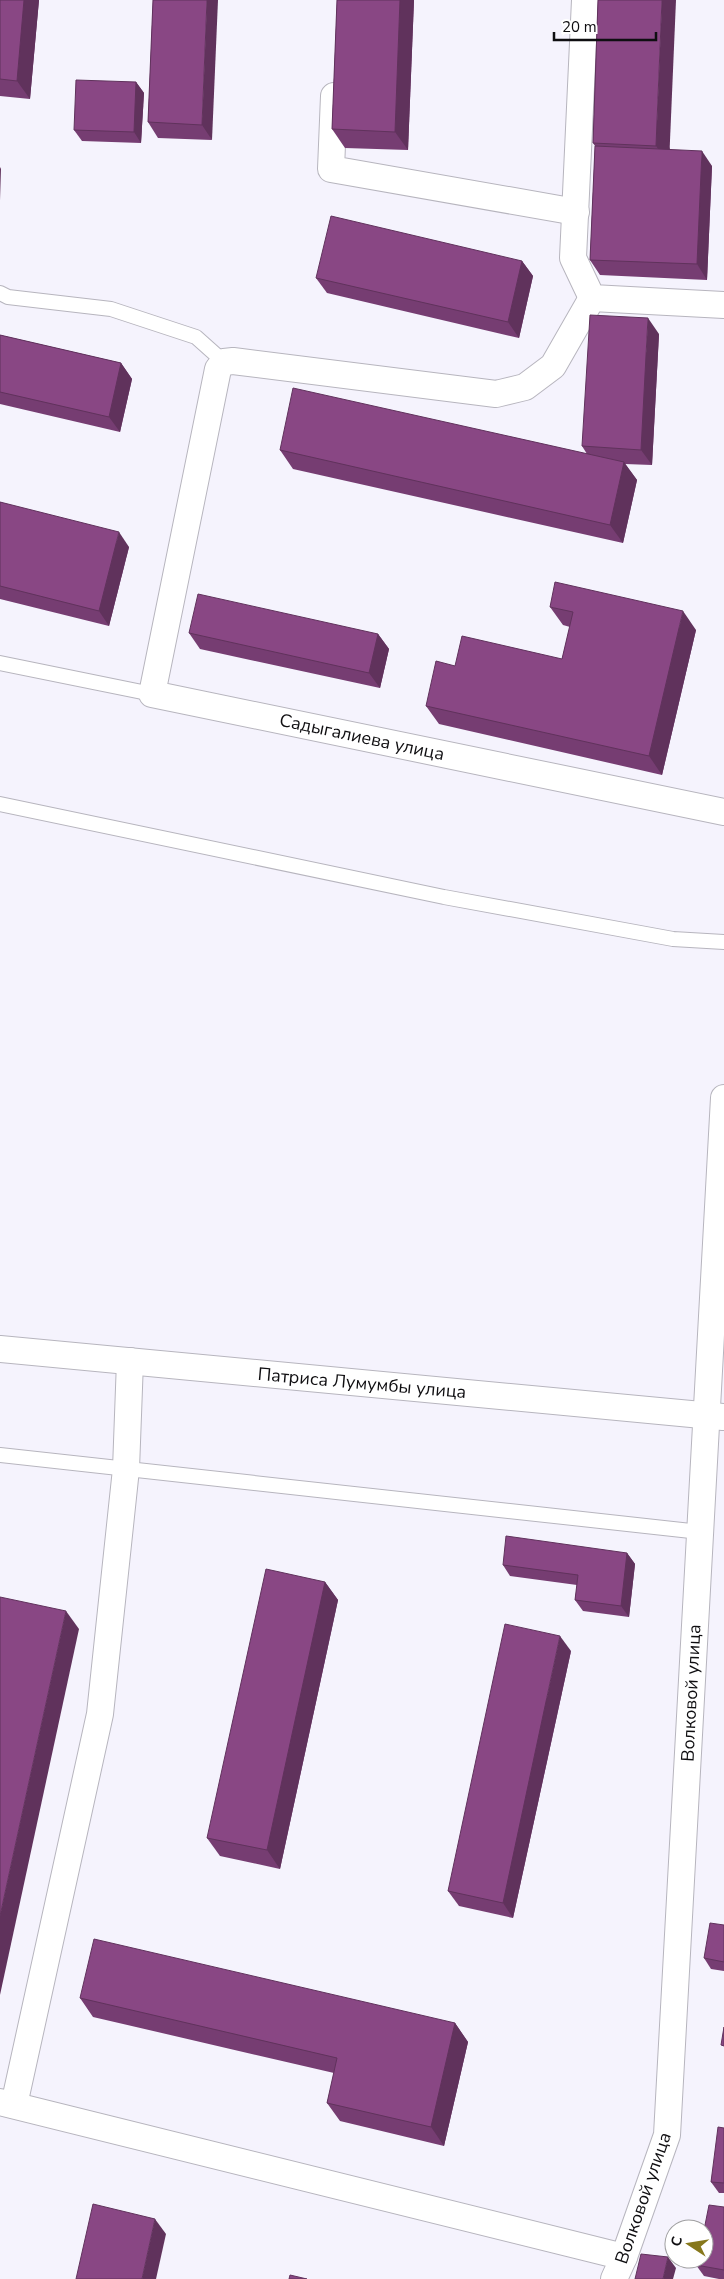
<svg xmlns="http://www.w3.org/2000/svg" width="724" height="2279" font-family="'Nunito Sans',sans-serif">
<rect width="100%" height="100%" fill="#f5f3fd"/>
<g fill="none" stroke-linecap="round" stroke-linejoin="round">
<g stroke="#b7b5be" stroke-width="16">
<g id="lane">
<polyline points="0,293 8,297 111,309 196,337 224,362"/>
<polyline points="0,663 152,694"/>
<polyline points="0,804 444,897 673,939 724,942"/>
<polyline points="0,1455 700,1532"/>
</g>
</g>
<g stroke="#b7b5be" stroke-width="28">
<g id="street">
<polyline points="585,0 573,258 592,298 724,305"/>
<polyline points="334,96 331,169 576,212"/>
<polyline points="592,298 553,366 525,387 496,394 233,361 224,362 218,369 152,694 724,812"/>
<polyline points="0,1349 723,1417"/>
<polyline points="0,2102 624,2257"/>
<polyline points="14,2105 100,1714 126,1469 130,1361"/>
<polyline points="614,2279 624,2257 667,2135 724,1098"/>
</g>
</g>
<use href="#lane" stroke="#fff" stroke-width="14"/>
<use href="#street" stroke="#fff" stroke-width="26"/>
</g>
<g fill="#763d72">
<polygon points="0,0 39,0 30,99 0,96"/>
<polygon points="153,0 212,140 158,138 148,122"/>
<polygon points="337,0 414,0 408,150 345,148 332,129"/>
<polygon points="598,0 670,149 712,166 707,280 600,275 590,260 595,146 593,143"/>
<polygon points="136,82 144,93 141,143 82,141 74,130"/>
<polygon points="522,261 533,276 519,338 327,293 316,278"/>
<polygon points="659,334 652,465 625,464 637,480 623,543 293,469 280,450 587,454 582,446"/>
<polygon points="0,335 121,363 132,379 120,432 0,404"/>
<polygon points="0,502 129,547 109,626 0,599"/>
<polygon points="550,607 696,630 662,775 439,724 426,706 455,666 562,659 570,627 563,625"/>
<polygon points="189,633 378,634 389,649 380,688 200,649"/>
<polygon points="627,1553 635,1564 629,1617 583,1611 575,1600 577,1585 510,1576 503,1565"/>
<polygon points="325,1582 338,1600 280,1869 220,1856 207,1838"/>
<polygon points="571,1651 513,1918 459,1906 448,1891"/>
<polygon points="724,1925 724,1971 711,1969 704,1958"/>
<polygon points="80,1998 455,2023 468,2042 444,2146 340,2121 327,2103 334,2073 93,2017"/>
<polygon points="724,2128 724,2193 719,2193 711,2182"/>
<polygon points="724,2207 724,2279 719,2279 704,2276 696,2265"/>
</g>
<g fill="#60325c">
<polygon points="24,0 39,0 30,99 17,81"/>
<polygon points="207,0 218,0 212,140 202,125"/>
<polygon points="400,0 414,0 408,150 395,132"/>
<polygon points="662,0 676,0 669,164 656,146"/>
<polygon points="136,82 144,93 141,143 134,132"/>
<polygon points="702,151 712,166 707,280 697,264"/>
<polygon points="0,167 1,169 0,200"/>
<polygon points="522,261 533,276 519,338 508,322"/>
<polygon points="648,318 659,334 652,465 641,450"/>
<polygon points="121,363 132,379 120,432 109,417"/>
<polygon points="624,462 637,480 623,543 610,525"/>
<polygon points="119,532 129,547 109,626 99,611"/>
<polygon points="683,611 696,630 662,775 649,756"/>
<polygon points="378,634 389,649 380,688 369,673"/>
<polygon points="627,1553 635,1564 629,1617 621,1606"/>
<polygon points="325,1582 338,1600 280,1869 267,1850"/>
<polygon points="66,1611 79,1629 0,1995 0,1916"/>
<polygon points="560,1636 571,1651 513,1918 503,1903"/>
<polygon points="455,2023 468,2042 444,2146 431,2127"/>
<polygon points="155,2219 166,2234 156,2279 142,2279"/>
<polygon points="668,2257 676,2268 673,2279 663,2279"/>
</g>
<g fill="#894784" stroke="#60325c">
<polygon points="0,0 24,0 17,81 0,79"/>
<polygon points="153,0 207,0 202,125 148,122"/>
<polygon points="337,0 400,0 395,132 332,129"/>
<polygon points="598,0 662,0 656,146 593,143"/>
<polygon points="76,80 136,82 134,132 74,130"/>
<polygon points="595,146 702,151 697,264 590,260"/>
<polygon points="331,216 522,261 508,322 316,278"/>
<polygon points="590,315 648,318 641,450 582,446"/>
<polygon points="0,335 121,363 109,417 0,392"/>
<polygon points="293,388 624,462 610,525 280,450"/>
<polygon points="0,502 119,532 99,611 0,586"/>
<polygon points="555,582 683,611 649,756 426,706 436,661 455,666 462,636 562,659 573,612 550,607"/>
<polygon points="198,594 378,634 369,673 189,633"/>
<polygon points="506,1536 627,1553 621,1606 575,1600 578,1575 503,1565"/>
<polygon points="266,1569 325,1582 267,1850 207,1838"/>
<polygon points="0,1597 66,1611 0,1916"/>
<polygon points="505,1624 560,1636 503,1903 448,1891"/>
<polygon points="710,1923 724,1925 724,1962 704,1958"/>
<polygon points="94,1939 455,2023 431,2127 327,2103 337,2058 80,1998"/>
<polygon points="724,2027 724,2046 721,2045"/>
<polygon points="718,2127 724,2128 724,2183 711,2182"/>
<polygon points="93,2204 155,2219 142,2279 76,2279"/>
<polygon points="709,2205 724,2207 724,2270 696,2265 698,2259 704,2259 704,2230"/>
<polygon points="641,2254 668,2257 663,2279 635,2279"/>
<polygon points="290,2275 307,2279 289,2279"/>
</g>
<g text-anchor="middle" stroke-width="4.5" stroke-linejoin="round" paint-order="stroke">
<g font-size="18" fill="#0f0e11" stroke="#fff">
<text transform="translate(362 737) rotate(12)" y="6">Садыгалиева улица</text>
<text transform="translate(362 1383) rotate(5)" y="6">Патриса Лумумбы улица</text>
<text transform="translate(691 1693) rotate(-87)" y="6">Волковой улица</text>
<text transform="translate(643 2198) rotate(-71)" y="6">Волковой улица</text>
</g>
</g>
<g transform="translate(689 2244) rotate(282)"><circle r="24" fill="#ffffff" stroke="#9f9fa0"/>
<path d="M0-4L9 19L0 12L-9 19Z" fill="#87781c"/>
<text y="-8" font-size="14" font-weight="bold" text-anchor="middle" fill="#0f0e11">С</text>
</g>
<path d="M554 32v8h102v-8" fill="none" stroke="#0f0e11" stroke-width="2.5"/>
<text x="562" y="32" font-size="15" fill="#0f0e11" stroke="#ffffff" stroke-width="4" paint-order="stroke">20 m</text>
</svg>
